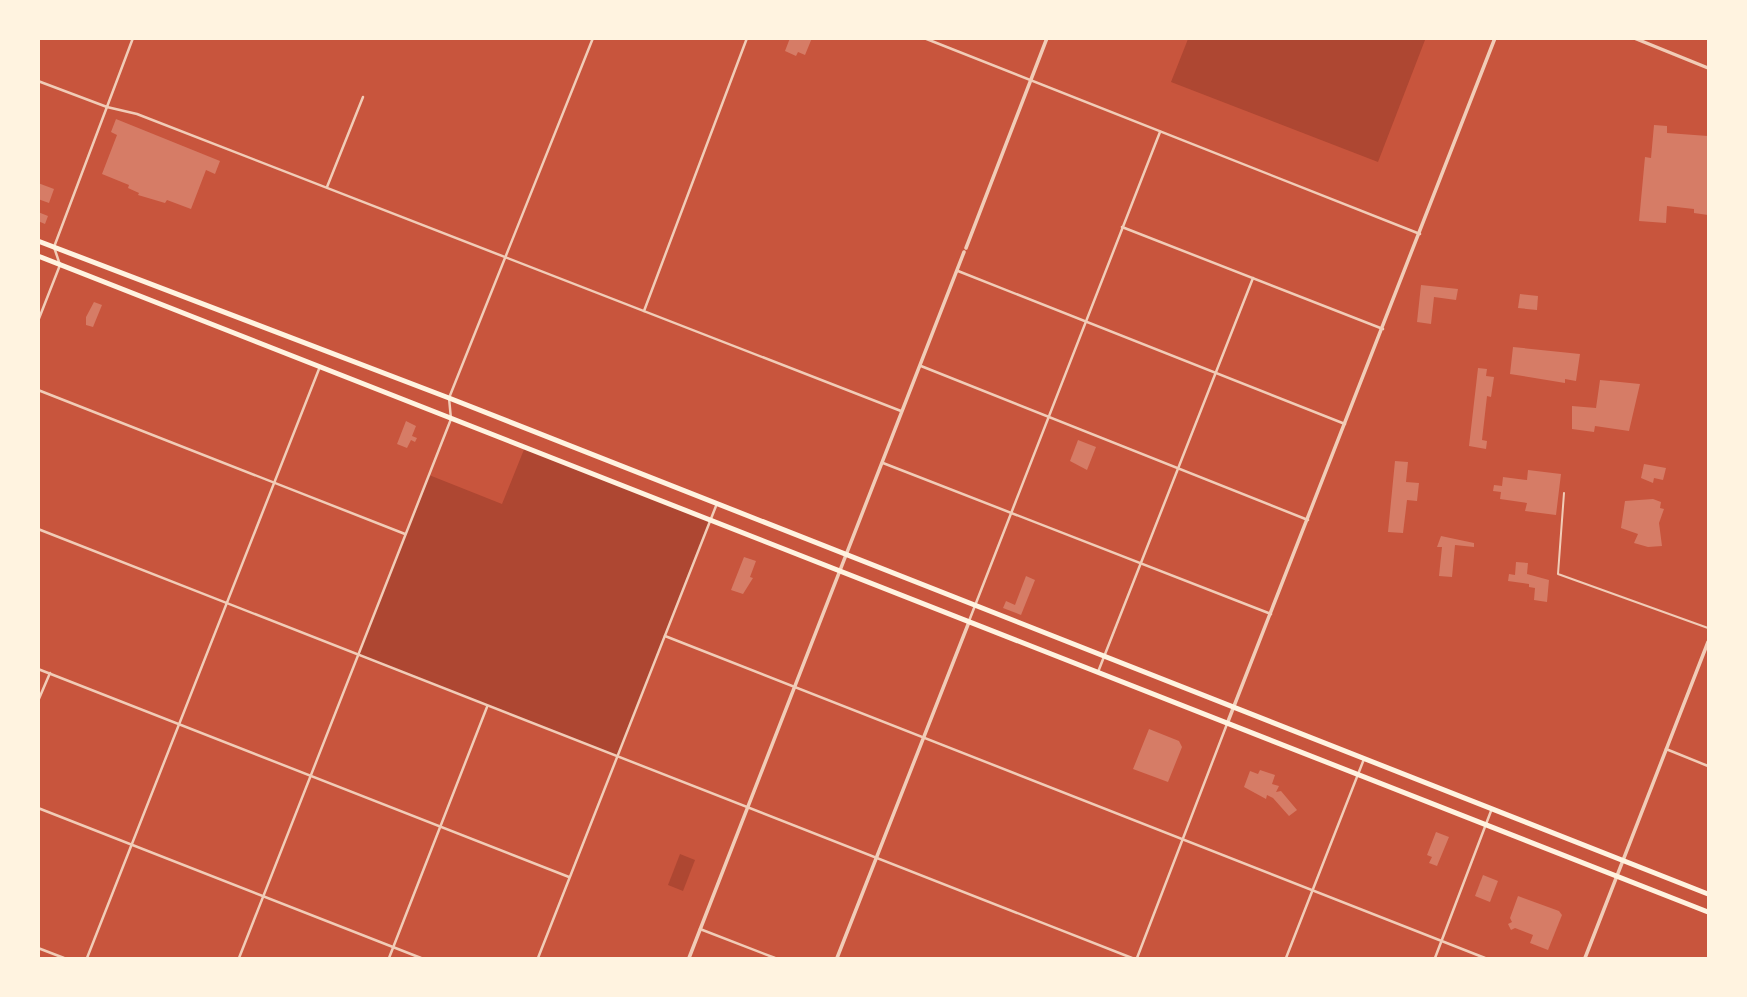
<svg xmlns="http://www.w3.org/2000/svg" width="1747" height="997" font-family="Literata,serif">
<rect width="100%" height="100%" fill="#c8553d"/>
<g fill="#ae4732">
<polygon points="1421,38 1425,40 1378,162 1171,82 1188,39"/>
<polygon points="525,447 711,520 618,757 358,656 429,475 502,504"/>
<polygon points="680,854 695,860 683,891 668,885"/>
</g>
<g fill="#d67c66">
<polygon points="790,38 812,38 805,55 798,52 796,56 785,51"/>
<polygon points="116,119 220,161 215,174 206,170 191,209 167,200 165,203 138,195 139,193 128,188 129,185 102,174 117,135 111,132"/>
<polygon points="1654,125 1667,126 1667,133 1708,136 1708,215 1694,213 1694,209 1667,206 1666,223 1639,221 1645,157 1651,158"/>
<polygon points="38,183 54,189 49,203 38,199"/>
<polygon points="38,212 48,216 45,224 38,221"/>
<polygon points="1421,285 1458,289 1456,300 1434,297 1431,324 1417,322"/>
<polygon points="1520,294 1538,296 1537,310 1518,308"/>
<polygon points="94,302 102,305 93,327 86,325 86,317"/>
<polygon points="1513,347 1580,354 1576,381 1565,379 1565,383 1510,374"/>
<polygon points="1478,368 1487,369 1486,376 1494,377 1491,397 1487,396 1482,440 1487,441 1486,449 1469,446"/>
<polygon points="1600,380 1640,384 1629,431 1595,426 1594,432 1572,429 1572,406 1596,408"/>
<polygon points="406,421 416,426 412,436 417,438 415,442 411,440 407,448 397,444"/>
<polygon points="1078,440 1096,447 1087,470 1070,461"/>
<polygon points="1395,461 1408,462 1406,482 1419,483 1417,501 1407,500 1403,533 1388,532"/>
<polygon points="1644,464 1666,468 1663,480 1654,478 1653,483 1641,478"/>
<polygon points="1528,470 1561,474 1556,515 1525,511 1527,503 1500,499 1501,492 1493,491 1494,485 1502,486 1503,477 1527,480"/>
<polygon points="1653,499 1661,502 1660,508 1664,509 1659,523 1662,546 1648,547 1634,543 1638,534 1621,528 1625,501"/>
<polygon points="1441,536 1474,543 1474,547 1455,545 1452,577 1439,576 1442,547 1437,547"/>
<polygon points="744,557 756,561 750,577 753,578 743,594 731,590"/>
<polygon points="1516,562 1528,563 1527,574 1549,580 1547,602 1534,600 1535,588 1529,587 1529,584 1508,581 1509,574 1515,575"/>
<polygon points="1026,576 1035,580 1021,615 1003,608 1006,601 1015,605"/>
<polygon points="1149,729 1179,741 1182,747 1168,782 1133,769"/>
<polygon points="1260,770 1275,775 1272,784 1279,786 1276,792 1281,791 1297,810 1289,816 1273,798 1267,795 1266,799 1244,787 1250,771 1258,774"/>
<polygon points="1436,832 1449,837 1437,866 1429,863 1432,857 1427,855"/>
<polygon points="1483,875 1498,881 1490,902 1475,896"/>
<polygon points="1518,896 1559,911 1562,915 1548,950 1530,943 1533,935 1515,928 1511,930 1508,924 1512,922 1510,918"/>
</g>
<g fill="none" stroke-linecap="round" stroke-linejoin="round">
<polyline stroke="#f1ccb7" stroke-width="2" points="1564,493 1558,574 1708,628"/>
<g stroke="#f1ccb7" stroke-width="2.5">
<polyline points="924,38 1420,234"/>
<polyline points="38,81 107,107 137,114 901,411"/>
<polyline points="327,187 363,97"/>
<polyline points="1122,227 1383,329"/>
<polyline points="958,271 1345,424"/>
<polyline points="644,311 747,38"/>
<polyline points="38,321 60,265 54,247 133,38"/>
<polyline points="921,366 1308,520"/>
<polyline points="38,390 405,534"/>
<polyline points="883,463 1271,614"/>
<polyline points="38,529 1132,958"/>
<polyline points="969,621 1160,132"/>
<polyline points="665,636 1485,958"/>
<polyline points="38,669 569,877"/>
<polyline points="1098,672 1253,278"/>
<polyline points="38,701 50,673"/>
<polyline points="1666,749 1708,766"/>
<polyline points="38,808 421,958"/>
<polyline points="700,929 775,958"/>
<polyline points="38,948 64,958"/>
<polyline points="87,958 319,369"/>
<polyline points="239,958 451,419 449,398 593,38"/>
<polyline points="389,958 487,707"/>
<polyline points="538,958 716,506"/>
<polyline points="1137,958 1227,724"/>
<polyline points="1286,958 1364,759"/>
<polyline points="1435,958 1491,811"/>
</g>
<g stroke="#f1ccb7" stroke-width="3.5">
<polyline points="1634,38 1708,68"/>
<polyline points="966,248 1047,38"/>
<polyline points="1227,724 1495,38"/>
<polyline points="689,958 964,252"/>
<polyline points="837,958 969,622"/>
<polyline points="1585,958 1708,642"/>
</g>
<g stroke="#fff3e0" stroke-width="5">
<polyline points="38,241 449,398 1708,894"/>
<polyline points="38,256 1708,912"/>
</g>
</g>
<rect width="1747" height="997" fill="none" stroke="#fff3e0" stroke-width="80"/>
</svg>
